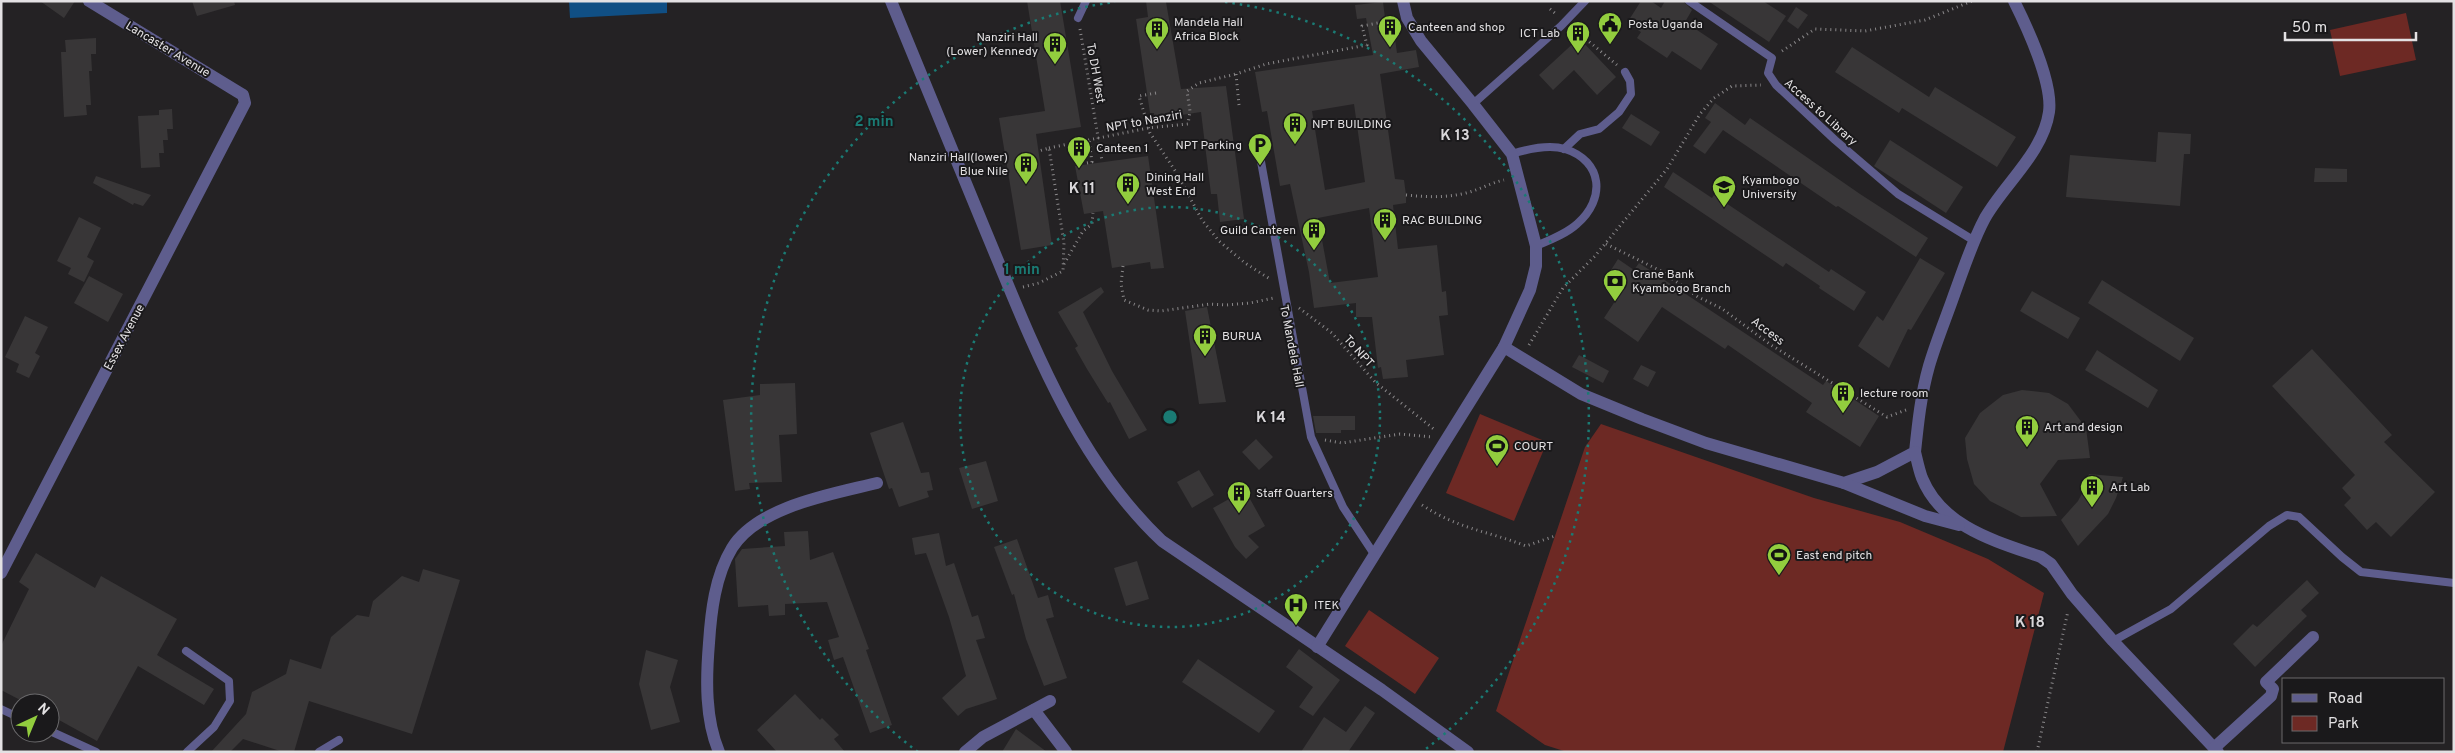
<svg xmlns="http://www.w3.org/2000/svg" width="2455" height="753" font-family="Overpass,sans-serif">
<rect width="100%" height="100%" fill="#242224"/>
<g fill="#6d2924">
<polygon points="2406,13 2416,60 2340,76 2330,30"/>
<polygon points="1480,414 1547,442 1514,521 1446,493"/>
<polygon points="1601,424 1814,498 1900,522 1988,559 2044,593 2003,752 1567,752 1545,745 1496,711 1585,447"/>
<polygon points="1369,610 1439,658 1415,694 1345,646"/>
</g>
<polygon fill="#104f84" points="569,1 667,1 667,13 570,18"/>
<g fill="#383637" fill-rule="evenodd">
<polygon points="40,1 75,1 64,18"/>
<polygon points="192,1 234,1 235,5 197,16"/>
<polygon points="1027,1 1060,1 1081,127 1036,134 1052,245 1021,250 999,118 1045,111"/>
<polygon points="1146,1 1166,2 1181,89 1226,86 1244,219 1220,222 1217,194 1211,194 1201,112 1155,119 1154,113 1150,113 1136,19 1148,17"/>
<polygon points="1641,1 1651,1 1661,8 1665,1 1683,1 1692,10 1685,22 1718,44 1701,70 1672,51 1667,58 1637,38 1641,32 1627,23"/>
<polygon points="1708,1 1763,1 1786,16 1769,42"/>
<path d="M 1383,2 L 1386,26 L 1393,25 L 1397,53 L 1416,50 L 1419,67 L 1380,74 L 1395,179 L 1404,180 L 1406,195 L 1406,203 L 1393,205 L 1398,249 L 1437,245 L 1442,292 L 1446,291 L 1448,315 L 1439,316 L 1444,355 L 1406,360 L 1408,377 L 1383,379 L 1381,367 L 1378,368 L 1372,317 L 1356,317 L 1356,303 L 1314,308 L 1309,272 L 1290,184 L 1280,186 L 1267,111 L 1262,112 L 1255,72 L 1373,55 L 1366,18 L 1357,19 L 1355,5 ZM 1354,104 L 1365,182 L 1325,190 L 1312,111 ZM 1369,208 L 1378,277 L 1330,283 L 1318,218 Z"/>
<polygon points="1796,7 1808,15 1798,29 1787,21"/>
<polygon points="96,38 96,54 91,54 92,71 89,71 91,105 86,105 87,115 64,117 61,52 66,52 65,40"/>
<polygon points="1579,38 1616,77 1597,95 1574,70 1553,90 1539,75"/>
<polygon points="1852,47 1929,97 1935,87 2016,137 1997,167 1902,108 1899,113 1835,72"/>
<polygon points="1715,103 1745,125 1750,118 1860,194 1928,238 1916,257 1838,206 1836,207 1723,130 1705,154 1693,146 1711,122 1705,118"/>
<polygon points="172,109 173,129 167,129 168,140 163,140 164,153 159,153 160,167 141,168 138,116 159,115 159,110"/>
<polygon points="1631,114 1660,132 1651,146 1622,128"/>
<polygon points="2158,132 2191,134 2190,154 2184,154 2180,206 2066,197 2070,155 2156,162"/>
<polygon points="1890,140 1963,187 1946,213 1874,166"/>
<polygon points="1148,156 1164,268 1151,269 1150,262 1112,268 1103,211 1084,214 1075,166"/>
<polygon points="2315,168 2347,169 2347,182 2314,182"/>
<polygon points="1673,172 1712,198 1714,195 1829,272 1831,269 1866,292 1854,311 1819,288 1820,286 1786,263 1783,267 1664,187"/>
<polygon points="96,176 151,195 143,206 134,203 133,205 93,183"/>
<polygon points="79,217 101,228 87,257 94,261 84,282 68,274 71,268 57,261"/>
<polygon points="1920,258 1945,273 1911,330 1908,329 1889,368 1858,346 1877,316 1883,321"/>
<polygon points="1618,259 1634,270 1639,263 1823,385 1826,381 1879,416 1860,447 1806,412 1812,403 1728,345 1725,349 1662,307 1638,342 1604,318 1623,289 1606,278"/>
<polygon points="89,276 123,294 108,322 74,303"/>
<polygon points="2102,280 2194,338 2180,361 2088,303"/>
<polygon points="1101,287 1104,292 1083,312 1112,371 1147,430 1129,439 1110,402 1108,403 1087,369 1075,348 1078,346 1058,312"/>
<polygon points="2032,291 2080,318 2068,339 2020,311"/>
<polygon points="1207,307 1226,402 1199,404 1185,311"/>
<polygon points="25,316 48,327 35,353 40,356 29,378 16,372 19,364 5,357"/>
<polygon points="2312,349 2392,435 2384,442 2435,492 2391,537 2376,522 2367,530 2344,505 2351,498 2342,488 2355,475 2272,386"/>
<polygon points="2097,350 2158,390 2148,408 2085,370"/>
<polygon points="1579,355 1609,371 1603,383 1572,367"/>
<polygon points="1641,365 1656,372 1648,387 1633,379"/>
<polygon points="795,383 797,434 779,435 782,482 749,483 750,489 735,491 723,400 760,395 760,384"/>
<polygon points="2022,390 2049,393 2068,404 2086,428 2090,458 2058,460 2040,484 2057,516 2021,517 1990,501 1974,484 1967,459 1965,438 1980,413 2003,395"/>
<polygon points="1313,416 1355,416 1355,430 1341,430 1341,433 1316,433"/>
<polygon points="903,422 921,473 929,472 933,490 927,491 929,497 899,507 892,488 889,489 870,433"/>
<polygon points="1256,439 1273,457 1259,470 1242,452"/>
<polygon points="986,461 998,501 972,509 959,468"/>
<polygon points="1199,470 1214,495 1192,508 1177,482"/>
<polygon points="2089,474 2123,477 2116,498 2108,514 2078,546 2061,520 2078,501 2087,484"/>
<polygon points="1245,490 1265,526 1248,536 1259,547 1246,559 1235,547 1213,508"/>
<polygon points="808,531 810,560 833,552 862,630 869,649 866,650 892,725 870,733 843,657 834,660 828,640 839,637 827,602 785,604 785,615 769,616 768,605 738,607 735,559 742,549 785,546 784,532"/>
<polygon points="939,533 946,566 954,563 972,617 978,615 985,638 976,640 997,699 966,709 958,716 942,698 966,676 949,617 926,553 915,555 912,538"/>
<polygon points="1017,539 1038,598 1048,595 1054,617 1046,619 1067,678 1044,686 1026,639 1014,594 1012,595 994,547"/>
<polygon points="36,553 95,588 101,576 177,619 157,655 214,689 204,705 138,666 97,741 50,715 50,703 26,703 1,690 1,646 29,589 19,582"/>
<polygon points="1137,561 1149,599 1126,606 1114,568"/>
<polygon points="423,569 460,580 412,734 309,701 294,752 283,752 243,739 230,752 211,752 246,714 252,692 286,674 290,659 321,669 331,637 357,615 369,617 373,601 402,576 419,582"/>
<polygon points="2307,580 2319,593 2301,610 2307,616 2255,667 2233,644 2253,624 2257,627"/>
<polygon points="1299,649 1340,680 1313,716 1299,707 1313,687 1286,667"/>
<polygon points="646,650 678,660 670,687 680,722 651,730 639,684"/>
<polygon points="1198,659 1275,711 1259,733 1182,682"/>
<polygon points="795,694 820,720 822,718 839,735 834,739 845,752 777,752 757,730"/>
<polygon points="1365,706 1375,713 1348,752 1301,752 1324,717 1346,732"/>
<polygon points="1016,729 1047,752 1002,752"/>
</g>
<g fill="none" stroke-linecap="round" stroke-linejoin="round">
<g stroke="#8a888a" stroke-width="3" stroke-dasharray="1 4" stroke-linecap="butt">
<polyline points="1550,9 1556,14"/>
<polyline points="1080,29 1102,161"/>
<polyline points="1574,29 1617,65"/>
<polyline points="1782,51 1815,29 1865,31 1925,20 1972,1"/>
<polyline points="1156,93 1139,96 1150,133 1176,172 1202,220 1219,241 1245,263 1270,279"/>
<polyline points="1239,105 1236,74 1266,64 1367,45 1362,26 1394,20"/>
<polyline points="1049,148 1148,128 1188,124 1190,111 1187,91 1199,83 1236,74"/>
<polyline points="1087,163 1092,162 1089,140"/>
<path d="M 1406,195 C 1426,197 1446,198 1466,193 C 1479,190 1490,183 1504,180"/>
<polyline points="1606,244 1661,271 1698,297 1721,308 1771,345 1887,417 1906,410"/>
<polyline points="1064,264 1083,231 1092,224 1093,213"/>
<polyline points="1123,266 1121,284 1124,300 1148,310 1161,311 1210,304 1226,305 1250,303 1274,298"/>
<polyline points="1023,287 1039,283 1063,271 1064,243 1049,148 1039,151"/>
<polyline points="1299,308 1332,333 1375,382 1435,430"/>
<polyline points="1529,345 1563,288 1595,256 1667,169 1700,114 1714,98 1732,86 1761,85"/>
<polyline points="1325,440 1342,443 1400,434 1432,437"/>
<path d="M 1422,505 C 1458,529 1488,531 1526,546 L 1555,536"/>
<polyline points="2037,752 2068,611"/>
</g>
<g stroke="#5e5d8d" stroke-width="8">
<polyline points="1689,1 1772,58 1768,73 1776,85 1835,140 1898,194 1973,240"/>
<polyline points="1078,18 1086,1"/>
<polyline points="1473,104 1561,26 1585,1"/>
<polyline points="1258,145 1311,437 1343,507 1374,554"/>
<polyline points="1564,149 1580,134 1599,129 1619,112 1631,94 1630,81 1625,72"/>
<path d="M 1512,154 C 1528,149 1548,144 1565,149 C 1603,161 1606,199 1577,224 C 1566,234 1550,240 1536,246"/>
<polyline points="2113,641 2171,609 2269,526 2287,515 2299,517 2342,557 2361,572 2454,583"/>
<polyline points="186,651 229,681 230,701 214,727 187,752"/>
<polyline points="1,709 20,718"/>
<polyline points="50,731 96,752"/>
<polyline points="319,752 339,740"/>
</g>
<g stroke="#5e5d8d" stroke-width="12">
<path d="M 891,1 C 922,78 954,155 986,232 C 1031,340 1075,459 1162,541 L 1382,690 L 1468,752"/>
<path d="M 1504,347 L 1581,394 L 1642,419 L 1706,443 L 1844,483 L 1877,472 L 1915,452 C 1918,423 1921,394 1929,366 C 1936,342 1946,318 1954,295 C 1964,268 1972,242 1985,218 C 2005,183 2043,153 2049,112 C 2053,83 2027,27 2014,1"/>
<path d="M 1915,452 C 1917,460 1919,470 1922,478 C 1942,527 1995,541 2041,557 L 2051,564 L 2072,594 L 2113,641 L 2218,752"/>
<polyline points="1844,483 1925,516 1959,525"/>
<polyline points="1,573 245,103 243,95 238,92 89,1"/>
<polyline points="1317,647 1504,347 1530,290 1536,266 1536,246 1512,154 1473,104 1421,41 1407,18 1403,1"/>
<polyline points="1034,710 1066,752"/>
<polyline points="2214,748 2271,696 2273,689 2266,682 2313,637"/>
<path d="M 719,752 C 705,719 706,679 709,643 C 711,612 715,576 732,548 C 758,506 833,494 877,483"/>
<polyline points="965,752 983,737 1050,701"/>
</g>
</g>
<g fill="none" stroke="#1a7b74" stroke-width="2.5" stroke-dasharray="2.5 5">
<circle cx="1170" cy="417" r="210"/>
<path d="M918 752A419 419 0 0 1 1115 2M1225 2A419 419 0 0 1 1422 752"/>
</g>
<defs>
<g id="civic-pin" transform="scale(1.25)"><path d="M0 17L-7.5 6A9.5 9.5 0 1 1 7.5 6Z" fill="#92cd3e" stroke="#1a191b"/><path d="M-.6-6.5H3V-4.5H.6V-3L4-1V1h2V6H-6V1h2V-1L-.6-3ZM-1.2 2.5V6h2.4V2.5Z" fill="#111"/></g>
<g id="building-pin" transform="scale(1.25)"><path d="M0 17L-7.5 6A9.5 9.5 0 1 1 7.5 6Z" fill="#92cd3e" stroke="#1a191b"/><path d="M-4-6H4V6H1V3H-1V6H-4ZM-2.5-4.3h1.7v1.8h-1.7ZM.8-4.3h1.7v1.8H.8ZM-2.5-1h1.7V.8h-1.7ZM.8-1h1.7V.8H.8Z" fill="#111"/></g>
<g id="parking-pin" transform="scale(1.25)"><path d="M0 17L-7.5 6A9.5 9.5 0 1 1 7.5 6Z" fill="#92cd3e" stroke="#1a191b"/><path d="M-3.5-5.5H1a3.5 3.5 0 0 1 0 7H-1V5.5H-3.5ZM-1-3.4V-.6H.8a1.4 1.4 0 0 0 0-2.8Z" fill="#111"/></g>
<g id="university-pin" transform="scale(1.25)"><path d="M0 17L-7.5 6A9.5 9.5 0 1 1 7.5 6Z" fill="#92cd3e" stroke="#1a191b"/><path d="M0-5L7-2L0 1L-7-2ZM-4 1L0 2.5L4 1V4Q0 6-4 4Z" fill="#111"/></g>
<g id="bank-pin" transform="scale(1.25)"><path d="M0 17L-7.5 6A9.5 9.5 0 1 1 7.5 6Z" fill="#92cd3e" stroke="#1a191b"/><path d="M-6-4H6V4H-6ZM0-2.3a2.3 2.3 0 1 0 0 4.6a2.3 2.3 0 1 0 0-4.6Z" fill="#111"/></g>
<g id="stadium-pin" transform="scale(1.25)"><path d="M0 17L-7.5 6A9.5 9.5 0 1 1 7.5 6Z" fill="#92cd3e" stroke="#1a191b"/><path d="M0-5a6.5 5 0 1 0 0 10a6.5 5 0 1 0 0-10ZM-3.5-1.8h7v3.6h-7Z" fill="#111"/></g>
<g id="hospital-pin" transform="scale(1.25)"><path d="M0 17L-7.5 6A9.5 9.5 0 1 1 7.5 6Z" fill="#92cd3e" stroke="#1a191b"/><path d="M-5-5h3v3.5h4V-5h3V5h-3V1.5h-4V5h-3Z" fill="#111"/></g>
</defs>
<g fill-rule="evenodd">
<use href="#civic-pin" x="1610" y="24"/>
<use href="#building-pin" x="1390" y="27"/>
<use href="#building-pin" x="1157" y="29"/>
<use href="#building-pin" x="1578" y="33"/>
<use href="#building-pin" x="1055" y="44"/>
<use href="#building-pin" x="1295" y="124"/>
<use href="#parking-pin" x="1260" y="145"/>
<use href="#building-pin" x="1079" y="148"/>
<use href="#building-pin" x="1026" y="164"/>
<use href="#building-pin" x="1128" y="184"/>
<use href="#university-pin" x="1724" y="187"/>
<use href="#building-pin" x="1385" y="220"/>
<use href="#building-pin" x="1314" y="230"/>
<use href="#bank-pin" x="1615" y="281"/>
<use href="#building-pin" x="1205" y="336"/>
<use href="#building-pin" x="1843" y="393"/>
<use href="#building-pin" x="2027" y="427"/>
<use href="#stadium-pin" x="1497" y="446"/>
<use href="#building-pin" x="2092" y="487"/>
<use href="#building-pin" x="1239" y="493"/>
<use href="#stadium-pin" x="1779" y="555"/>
<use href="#hospital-pin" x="1296" y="605"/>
</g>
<g text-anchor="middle" stroke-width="4" stroke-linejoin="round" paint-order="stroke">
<g font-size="12" fill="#e3e1e3" stroke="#1a191b" text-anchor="start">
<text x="1174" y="26">Mandela Hall<tspan x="1174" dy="14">Africa Block</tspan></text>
<text x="1628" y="28">Posta Uganda</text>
<text x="1408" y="31">Canteen and shop</text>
<text x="1560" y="37" text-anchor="end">ICT Lab</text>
<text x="1038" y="41" text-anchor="end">Nanziri Hall<tspan x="1038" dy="14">(Lower) Kennedy</tspan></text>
<text x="1312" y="128">NPT BUILDING</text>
<text x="1242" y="149" text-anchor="end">NPT Parking</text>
<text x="1096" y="152">Canteen 1</text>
<text x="1008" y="161" text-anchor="end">Nanziri Hall(lower)<tspan x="1008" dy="14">Blue Nile</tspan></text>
<text x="1146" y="181">Dining Hall<tspan x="1146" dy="14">West End</tspan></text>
<text x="1742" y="184">Kyambogo<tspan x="1742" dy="14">University</tspan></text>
<text x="1402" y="224">RAC BUILDING</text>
<text x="1296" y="234" text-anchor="end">Guild Canteen</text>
<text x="1632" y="278">Crane Bank<tspan x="1632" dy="14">Kyambogo Branch</tspan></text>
<text x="1222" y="340">BURUA</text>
<text x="1860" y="397">lecture room</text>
<text x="2044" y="431">Art and design</text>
<text x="1514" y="450">COURT</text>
<text x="2110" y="491">Art Lab</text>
<text x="1256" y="497">Staff Quarters</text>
<text x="1796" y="559">East end pitch</text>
<text x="1314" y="609">ITEK</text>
</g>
<g font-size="12" fill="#e3e1e3" stroke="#1a191b">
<text transform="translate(168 49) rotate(31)" y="4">Lancaster Avenue</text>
<text transform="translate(1096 73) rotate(80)" y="4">To DH West</text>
<text transform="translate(1821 112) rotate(42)" y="4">Access to Library</text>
<text transform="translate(1144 121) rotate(-10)" y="4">NPT to Nanziri</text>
<text transform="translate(1768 331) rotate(37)" y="4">Access</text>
<text transform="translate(124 337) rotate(-62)" y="4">Essex Avenue</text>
<text transform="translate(1292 346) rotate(79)" y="4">To Mandela Hall</text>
<text transform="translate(1359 351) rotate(48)" y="4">To NPT</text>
</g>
<g font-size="15" font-weight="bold" fill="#d9d7da" stroke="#1a191b">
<text x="1455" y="140">K 13</text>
<text x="1082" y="193">K 11</text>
<text x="1271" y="422">K 14</text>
<text x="2030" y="627">K 18</text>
</g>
</g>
<circle cx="1170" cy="417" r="8" fill="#1a7b74" stroke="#1a191b" stroke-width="2.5"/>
<g font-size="15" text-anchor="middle" font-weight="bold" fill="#1a7b74" stroke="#1a191b" stroke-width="4" stroke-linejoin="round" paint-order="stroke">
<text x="874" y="126">2 min</text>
<text x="1022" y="274">1 min</text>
</g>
<rect width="2455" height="753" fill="none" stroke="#e3e1e3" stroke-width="5"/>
<rect x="2282" y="678" width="162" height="65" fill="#1a191b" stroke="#6a696b"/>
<rect x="2292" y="694" width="25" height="8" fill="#5e5d8d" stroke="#6a696b"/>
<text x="2328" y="703" font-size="15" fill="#e3e1e3">Road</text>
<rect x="2292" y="716" width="25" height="15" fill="#6d2924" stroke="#6a696b"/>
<text x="2328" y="728" font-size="15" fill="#e3e1e3">Park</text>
<g transform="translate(35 718) rotate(44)"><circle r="24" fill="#1a191b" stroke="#6a696b"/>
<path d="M0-4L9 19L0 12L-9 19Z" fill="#92cd3e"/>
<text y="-8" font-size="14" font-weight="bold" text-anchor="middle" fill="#e3e1e3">N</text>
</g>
<path d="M2285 32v8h131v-8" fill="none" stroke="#e3e1e3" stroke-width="2.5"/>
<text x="2292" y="32" font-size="15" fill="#e3e1e3" stroke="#1a191b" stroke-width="4" paint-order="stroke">50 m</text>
</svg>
